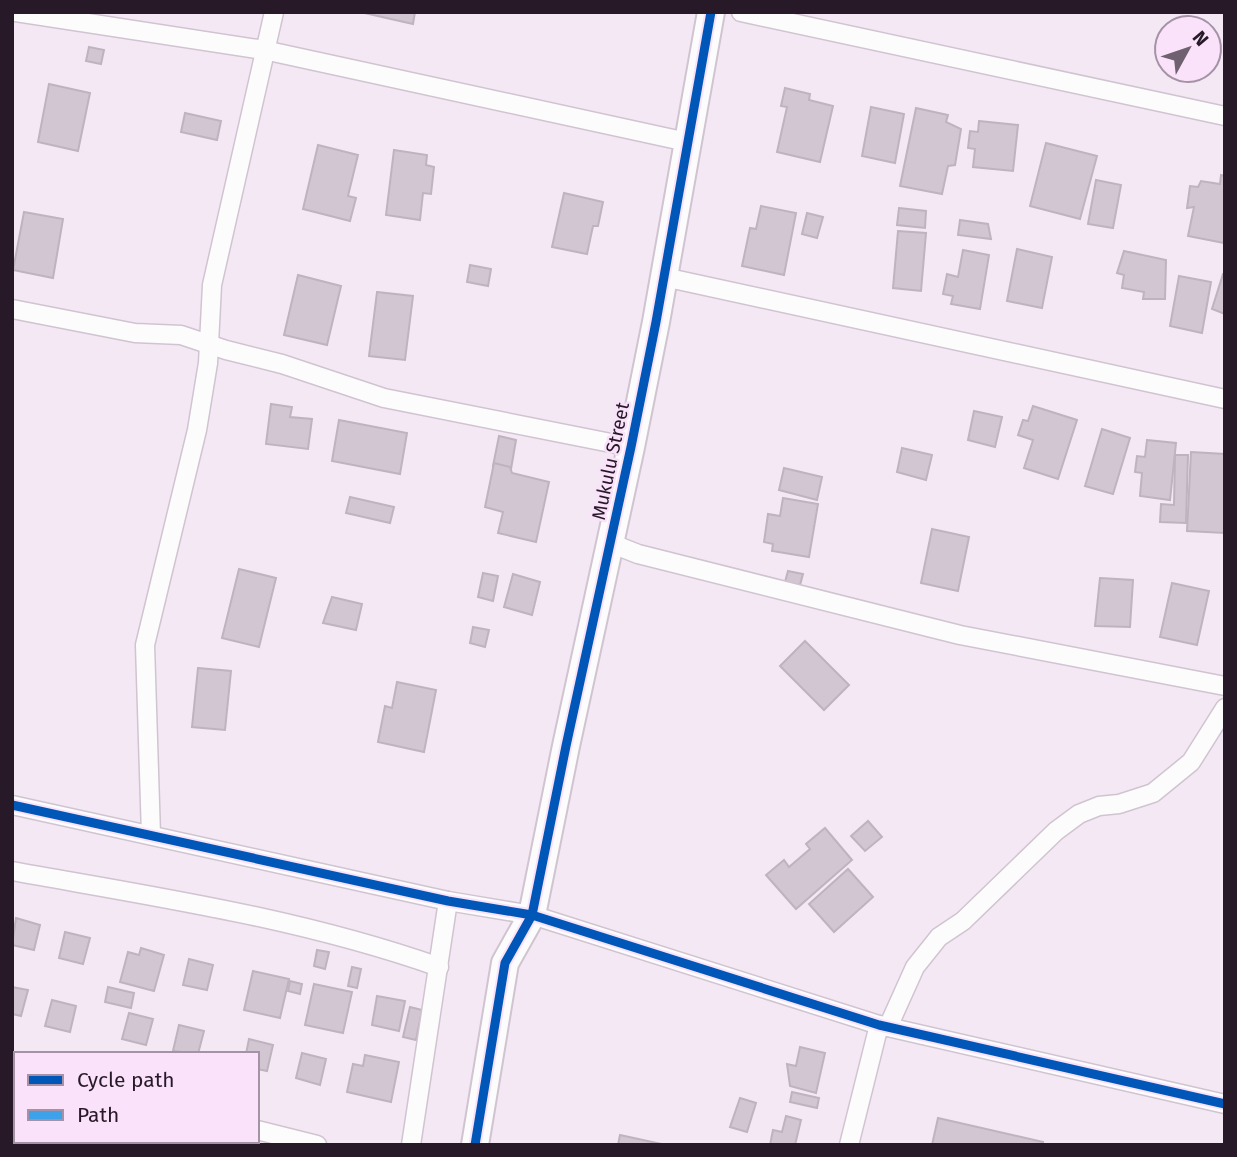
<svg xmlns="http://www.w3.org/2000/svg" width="1237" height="1157" font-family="'Fira Sans',sans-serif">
<rect width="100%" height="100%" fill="#f4e8f4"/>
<g fill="#d2c6d3" stroke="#bfb3bf" stroke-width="2">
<polygon points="360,12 415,12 413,24"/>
<polygon points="89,47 104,50 101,64 86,61"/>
<polygon points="49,84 90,93 78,151 38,142"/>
<polygon points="785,88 810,94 809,100 833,106 820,162 777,152 787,107 781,106"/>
<polygon points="871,107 904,114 895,163 862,156"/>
<polygon points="916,108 948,115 946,122 961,129 955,165 948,166 942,194 900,186"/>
<polygon points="185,113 221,121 217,140 181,132"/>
<polygon points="979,121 1018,125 1013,171 973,167 975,149 968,148 970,131 978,132"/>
<polygon points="1046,143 1097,156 1080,219 1030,206"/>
<polygon points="318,145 358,155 348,196 356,198 350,221 303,209"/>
<polygon points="394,150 427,155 426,165 434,167 431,194 423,193 420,220 386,215"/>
<polygon points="1221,175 1225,176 1224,243 1188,236 1194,207 1187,208 1190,186 1198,187 1201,181 1220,184"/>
<polygon points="1096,180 1121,185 1113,228 1088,224"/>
<polygon points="564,193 603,202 598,226 593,226 587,254 552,247"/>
<polygon points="761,206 796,213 784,275 742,266 750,228 756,229"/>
<polygon points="899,208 926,211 925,228 897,225"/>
<polygon points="24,212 63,219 53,278 13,270"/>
<polygon points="807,213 823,217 817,238 802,234"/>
<polygon points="960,220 988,224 991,239 958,235"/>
<polygon points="898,231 926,233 921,291 893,288"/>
<polygon points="1017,249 1052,257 1042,308 1007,301"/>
<polygon points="963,250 989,255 980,309 951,304 953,296 943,294 947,274 958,277"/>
<polygon points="1124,251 1166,260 1165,299 1143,299 1144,292 1122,288 1124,275 1117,273"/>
<polygon points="470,265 491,269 488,286 467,282"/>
<polygon points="1223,274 1225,274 1225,314 1212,309"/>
<polygon points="298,275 341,286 327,345 284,335"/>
<polygon points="1179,276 1211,282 1202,333 1170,326"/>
<polygon points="377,292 413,296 405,360 369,356"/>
<polygon points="271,404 292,407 290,417 312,419 308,449 266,444"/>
<polygon points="1033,406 1077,420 1058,479 1024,468 1033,440 1018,435 1023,420 1028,421"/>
<polygon points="974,411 1002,417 995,447 968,440"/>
<polygon points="339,420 407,433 400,474 332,461"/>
<polygon points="1102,429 1130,438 1113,494 1085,486"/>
<polygon points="499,436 516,440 511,469 493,466"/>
<polygon points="1147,440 1176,443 1170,500 1140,496 1142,473 1135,472 1137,456 1145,457"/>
<polygon points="902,448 932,455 926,480 897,472"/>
<polygon points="1191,452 1225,454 1225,533 1187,531"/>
<polygon points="1175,455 1188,455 1186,523 1160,522 1161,504 1174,505"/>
<polygon points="494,463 510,467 512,473 549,482 536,542 498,533 503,512 485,507"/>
<polygon points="784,468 822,477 817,500 779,490"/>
<polygon points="350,497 394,507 390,523 346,513"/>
<polygon points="783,498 818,504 809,557 772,551 773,544 764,542 768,514 780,516"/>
<polygon points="932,529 969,537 958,591 921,583"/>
<polygon points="239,569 276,578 259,647 222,638"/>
<polygon points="788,571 803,574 800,585 785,582"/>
<polygon points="483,573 498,576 493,601 478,597"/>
<polygon points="513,574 540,582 532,615 504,607"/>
<polygon points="1100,578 1133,580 1130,627 1095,626"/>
<polygon points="1172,583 1209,591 1197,645 1160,637"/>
<polygon points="332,597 362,604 356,630 323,623"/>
<polygon points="473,627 489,630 485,647 470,643"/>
<polygon points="805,641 849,685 824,710 780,666"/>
<polygon points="198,668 231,671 225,730 192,727"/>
<polygon points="397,682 436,690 424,752 378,742 385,706 392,708"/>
<polygon points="868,821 882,837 865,851 851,836"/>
<polygon points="825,828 852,860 796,909 766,875 784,860 789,867 810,849 806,844"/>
<polygon points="848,869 873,897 834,932 809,904"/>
<polygon points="16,918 40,925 34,950 12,945"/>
<polygon points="65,932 90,938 83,964 59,958"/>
<polygon points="141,948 164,955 154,991 120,982 128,952 139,955"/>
<polygon points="317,950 329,952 325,969 314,966"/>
<polygon points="189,959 213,965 207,990 183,985"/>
<polygon points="352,967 361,969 357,988 348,986"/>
<polygon points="253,971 289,979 280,1018 244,1010"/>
<polygon points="290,981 302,984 300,994 288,991"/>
<polygon points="314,984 352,992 343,1033 305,1025"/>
<polygon points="12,987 28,990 21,1016 12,1014"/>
<polygon points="108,987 134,993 131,1008 105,1002"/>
<polygon points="377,996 405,1001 399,1031 372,1025"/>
<polygon points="52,1000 76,1006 70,1032 45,1026"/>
<polygon points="410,1007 422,1010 416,1040 403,1037"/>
<polygon points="129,1013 153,1019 146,1045 122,1039"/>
<polygon points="179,1025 204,1031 198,1054 173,1051"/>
<polygon points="249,1039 273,1045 267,1071 257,1069 257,1054 246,1054"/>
<polygon points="800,1047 825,1053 816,1093 790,1086 787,1064 796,1066"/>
<polygon points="302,1053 326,1059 320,1085 296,1078"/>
<polygon points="365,1055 399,1062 391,1102 347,1092 353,1064 363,1066"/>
<polygon points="792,1092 819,1098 817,1108 790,1102"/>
<polygon points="740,1098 756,1103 747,1132 730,1127"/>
<polygon points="786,1116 801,1120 795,1145 770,1145 773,1130 782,1132"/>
<polygon points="938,1118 1043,1142 1042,1145 932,1145"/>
<polygon points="620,1135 666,1145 618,1145"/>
</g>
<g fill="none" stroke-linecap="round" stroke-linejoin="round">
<g stroke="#d0c4d1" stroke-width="21">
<g id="street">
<polyline points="16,12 264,50 687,142"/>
<polyline points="741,12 1225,116"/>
<polyline points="664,277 1225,399"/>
<polyline points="12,309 135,333 181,335 226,350 282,364 384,398 631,447"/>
<polyline points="610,543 638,554 960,635 1225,686"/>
<polyline points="12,805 448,901 532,915 879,1025 1225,1104"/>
<polyline points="151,835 145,645 197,430 208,363 212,285 274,12"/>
<path d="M 12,871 C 156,897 300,918 439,967"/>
<polyline points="888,1027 915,967 939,937 963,921 1056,831 1079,814 1099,806 1119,804 1153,793 1191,762 1225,708"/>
<polyline points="12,1079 16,1080"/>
<polyline points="257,1130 317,1145"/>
<polyline points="411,1145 448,901"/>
<polyline points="849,1145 879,1025"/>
</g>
</g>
<g stroke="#d0c4d1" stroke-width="30">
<polyline id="secondary" points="475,1145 505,963 532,915 566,746 631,447 656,322 711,12"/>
</g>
<use href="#street" stroke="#fdfcfd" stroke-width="18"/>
<use href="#secondary" stroke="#fdfcfd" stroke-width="26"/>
<g stroke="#3ea2eb" stroke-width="7" stroke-dasharray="14 7" stroke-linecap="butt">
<polyline points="12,1107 16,1112"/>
<polyline points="37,1141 40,1145"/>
</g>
<g stroke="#f9e2fa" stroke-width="13">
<g id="cycleway">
<polyline points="12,805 448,901 532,915 879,1025 1225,1104"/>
<polyline points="475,1145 505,963 532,915 566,746 631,447 656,322 711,12"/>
</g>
</g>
<use href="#cycleway" stroke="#0057b8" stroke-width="9"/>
</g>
<g text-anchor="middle" stroke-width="5" stroke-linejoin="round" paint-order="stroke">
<g font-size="19" fill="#271928" stroke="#f9e2fa">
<text transform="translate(610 461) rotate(-78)" y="7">Mukulu Street</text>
</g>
</g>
<rect width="1237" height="1157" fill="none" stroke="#271928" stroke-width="28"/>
<rect x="14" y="1052" width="245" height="91" fill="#f9e2fa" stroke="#a592a6" stroke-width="2"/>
<rect x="28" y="1075" width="35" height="10" fill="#0057b8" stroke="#a592a6" stroke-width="2"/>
<text x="77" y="1087" font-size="21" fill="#271928">Cycle path</text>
<rect x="28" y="1110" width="35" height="10" fill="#3ea2eb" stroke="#a592a6" stroke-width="2"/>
<text x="77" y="1122" font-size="21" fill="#271928">Path</text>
<g transform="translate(1188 49) rotate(50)"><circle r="33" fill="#f9e2fa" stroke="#a592a6" stroke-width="2"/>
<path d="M0-5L12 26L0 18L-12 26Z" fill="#6f616f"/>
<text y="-10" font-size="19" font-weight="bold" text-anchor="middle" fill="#271928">N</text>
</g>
</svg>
